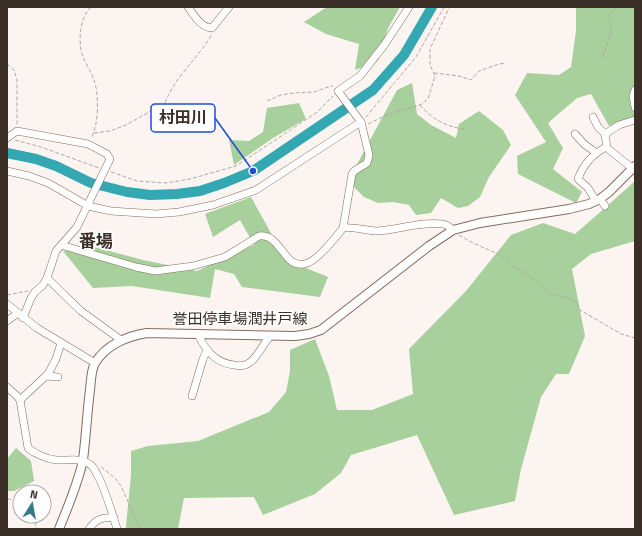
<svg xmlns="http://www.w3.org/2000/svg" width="642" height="536" font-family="'Titillium Web','Noto Sans JP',sans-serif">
<rect width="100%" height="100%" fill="#fbf4f1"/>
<g fill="#a7d09c">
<polygon points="327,7 400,7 388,28 378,61 355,70 359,44 326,34 304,22"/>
<polygon points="576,7 635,7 635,119 609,126 591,94 577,98 548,123 563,148 553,169 582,192 576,203 518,174 517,156 546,142 515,95 527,73 559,75 571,67 576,31"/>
<polygon points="412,83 417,114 431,125 456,138 459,124 479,111 503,130 511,145 489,177 480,197 468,206 458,208 441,198 431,213 416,215 409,205 393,202 378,203 364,197 348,181 397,90"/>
<polygon points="299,103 306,119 273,138 234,165 229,140 249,141 263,132 267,108"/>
<polygon points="635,181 635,241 591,254 572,269 585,336 569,374 556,374 541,397 521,469 515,501 454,515 417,435 351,455 341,473 315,494 263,515 254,497 184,498 178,529 126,529 126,526 131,475 131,451 148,446 198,441 269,412 286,392 290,371 290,350 315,339 329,376 337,410 372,410 413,394 409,349 466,291 511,235 543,223 575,234 606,207"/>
<polygon points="251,197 286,260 328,277 320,297 242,287 234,274 215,269 210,298 132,286 93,288 63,251 91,246 143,260 197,271 254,245 240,220 213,237 205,214"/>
<polygon points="16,448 31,461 34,481 14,491 7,491 7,459"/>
</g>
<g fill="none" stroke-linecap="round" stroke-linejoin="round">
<polyline stroke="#33a8b2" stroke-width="10" points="7,153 36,159 56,166 91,183 127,192 150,195 177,194 200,191 224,183 253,171 373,90 404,55 432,7"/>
<g stroke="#886c5c" stroke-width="8">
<g id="minor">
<path d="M 188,7 C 194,15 201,28 212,28 L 229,7"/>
<polyline points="635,90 633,96 635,107"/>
<polyline points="593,117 598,127 605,134 607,148 632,168"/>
<polyline points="575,134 584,144 595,152"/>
<polyline points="605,134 619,125 635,120"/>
<polyline points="7,138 17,131 88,144 107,154 110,159 77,227 56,251 47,278 43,285 35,292 31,298 23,318"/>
<polyline points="7,171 29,176 48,183 64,192 88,206 111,211 156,214 179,212 213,205 256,190 339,136 361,122"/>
<polyline points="600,199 605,206"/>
<path d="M 596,201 L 588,188 L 578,179 C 583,165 593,154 606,147"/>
<polyline points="343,228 352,174 354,171 367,163 369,155 361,122 338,91 360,76 367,67 385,44 409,7"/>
<path d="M 61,245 L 136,267 L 155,271 L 193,266 L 225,257 L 259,236 C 281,233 283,268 304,264 C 316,263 336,237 343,228 C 354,226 366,231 377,231 C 398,230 422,221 442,224 C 447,224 450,227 453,230"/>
<polyline points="47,278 81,311 121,340"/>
<polyline points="7,304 37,328 95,363"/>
<polyline points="7,321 18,313"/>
<path d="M 198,334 C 205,350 215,363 234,365 C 239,366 245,366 249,363 C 257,358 264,343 270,336"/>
<polyline points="46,376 58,377"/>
<path d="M 7,387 L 17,396 L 20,400 L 28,448 C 35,454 47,459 56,460 C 69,461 81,456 92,466 C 94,468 95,471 97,474 C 106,491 111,510 117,529"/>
<polyline points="192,396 203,359 207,350"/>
<polyline points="20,400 48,374 56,359 61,343"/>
<path d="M 89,529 C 96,519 102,517 114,518"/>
</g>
</g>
<g stroke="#886c5c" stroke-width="10">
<path id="major" d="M 59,529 C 68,506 78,484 83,460 C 86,437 87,413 90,390 C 91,381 91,370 95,363 C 106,345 127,336 147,333 L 295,336 L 309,334 L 321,330 L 429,246 L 453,230 L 480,223 L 569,209 L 589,204 L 600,199 L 609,192 L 635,166"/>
</g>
<g stroke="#b1a8a4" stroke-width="1" stroke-dasharray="4 2" stroke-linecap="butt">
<path d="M 91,7 C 80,17 78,40 82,54 C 85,63 91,71 94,80 C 99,93 99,126 91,138"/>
<polyline points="603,57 611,33 611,28 609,15 617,7"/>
<polyline points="7,64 14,70 17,80 17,125"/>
<polyline points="434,73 459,76 471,80 479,71 499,64 505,63"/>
<polyline points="267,101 281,95 293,93 314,92 331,86 333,86"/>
<path d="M 420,105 C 434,121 446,126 467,130"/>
<polyline points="366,117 416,57 444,7"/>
<polyline points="368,124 389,114 420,105 428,99 435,76 430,65 430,49 449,8"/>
<path d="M 94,133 L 110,131 L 126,125 L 165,103 C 175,76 198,59 212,34"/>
<polyline points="15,140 41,147 99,168"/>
<polyline points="111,172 137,181 166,183 190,179 236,166 316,113 333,96"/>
<polyline points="459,235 473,243 498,254 513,266 527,274 551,294 572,299 577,303 580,310 621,334 635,338"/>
<polyline points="7,295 28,291"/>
<polyline points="101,467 115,478 121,486 140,529"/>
<polyline points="7,499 20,500"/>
<polyline points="33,516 37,529"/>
</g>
<use href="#minor" stroke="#fff" stroke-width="7"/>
<use href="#major" stroke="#fff" stroke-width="8"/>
</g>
<g text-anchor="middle" stroke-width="3.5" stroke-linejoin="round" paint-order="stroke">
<g font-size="15" fill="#3c2f28" stroke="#fff">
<text x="240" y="324">誉田停車場潤井戸線</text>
</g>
<g font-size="17" font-weight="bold" fill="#3c2f28" stroke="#fff">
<text x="96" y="247">番場</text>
</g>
</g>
<path fill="none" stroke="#1d4ed8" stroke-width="1.5" d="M253 171L215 118"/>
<circle fill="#1d4ed8" stroke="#fff" stroke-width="1.5" cx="253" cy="171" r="4"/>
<rect fill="#fff" stroke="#1d4ed8" stroke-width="1.5" x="151" y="104" width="64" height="28" rx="4"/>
<g font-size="16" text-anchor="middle" font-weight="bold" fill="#3c2f28">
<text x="183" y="123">村田川</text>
</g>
<rect width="642" height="536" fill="none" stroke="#3c2f28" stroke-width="16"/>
<g transform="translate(32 504) rotate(11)"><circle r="19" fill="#ffffff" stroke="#b1aca9"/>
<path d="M0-3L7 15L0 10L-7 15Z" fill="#347b85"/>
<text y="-6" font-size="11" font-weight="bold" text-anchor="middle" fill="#3c2f28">N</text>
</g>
</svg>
